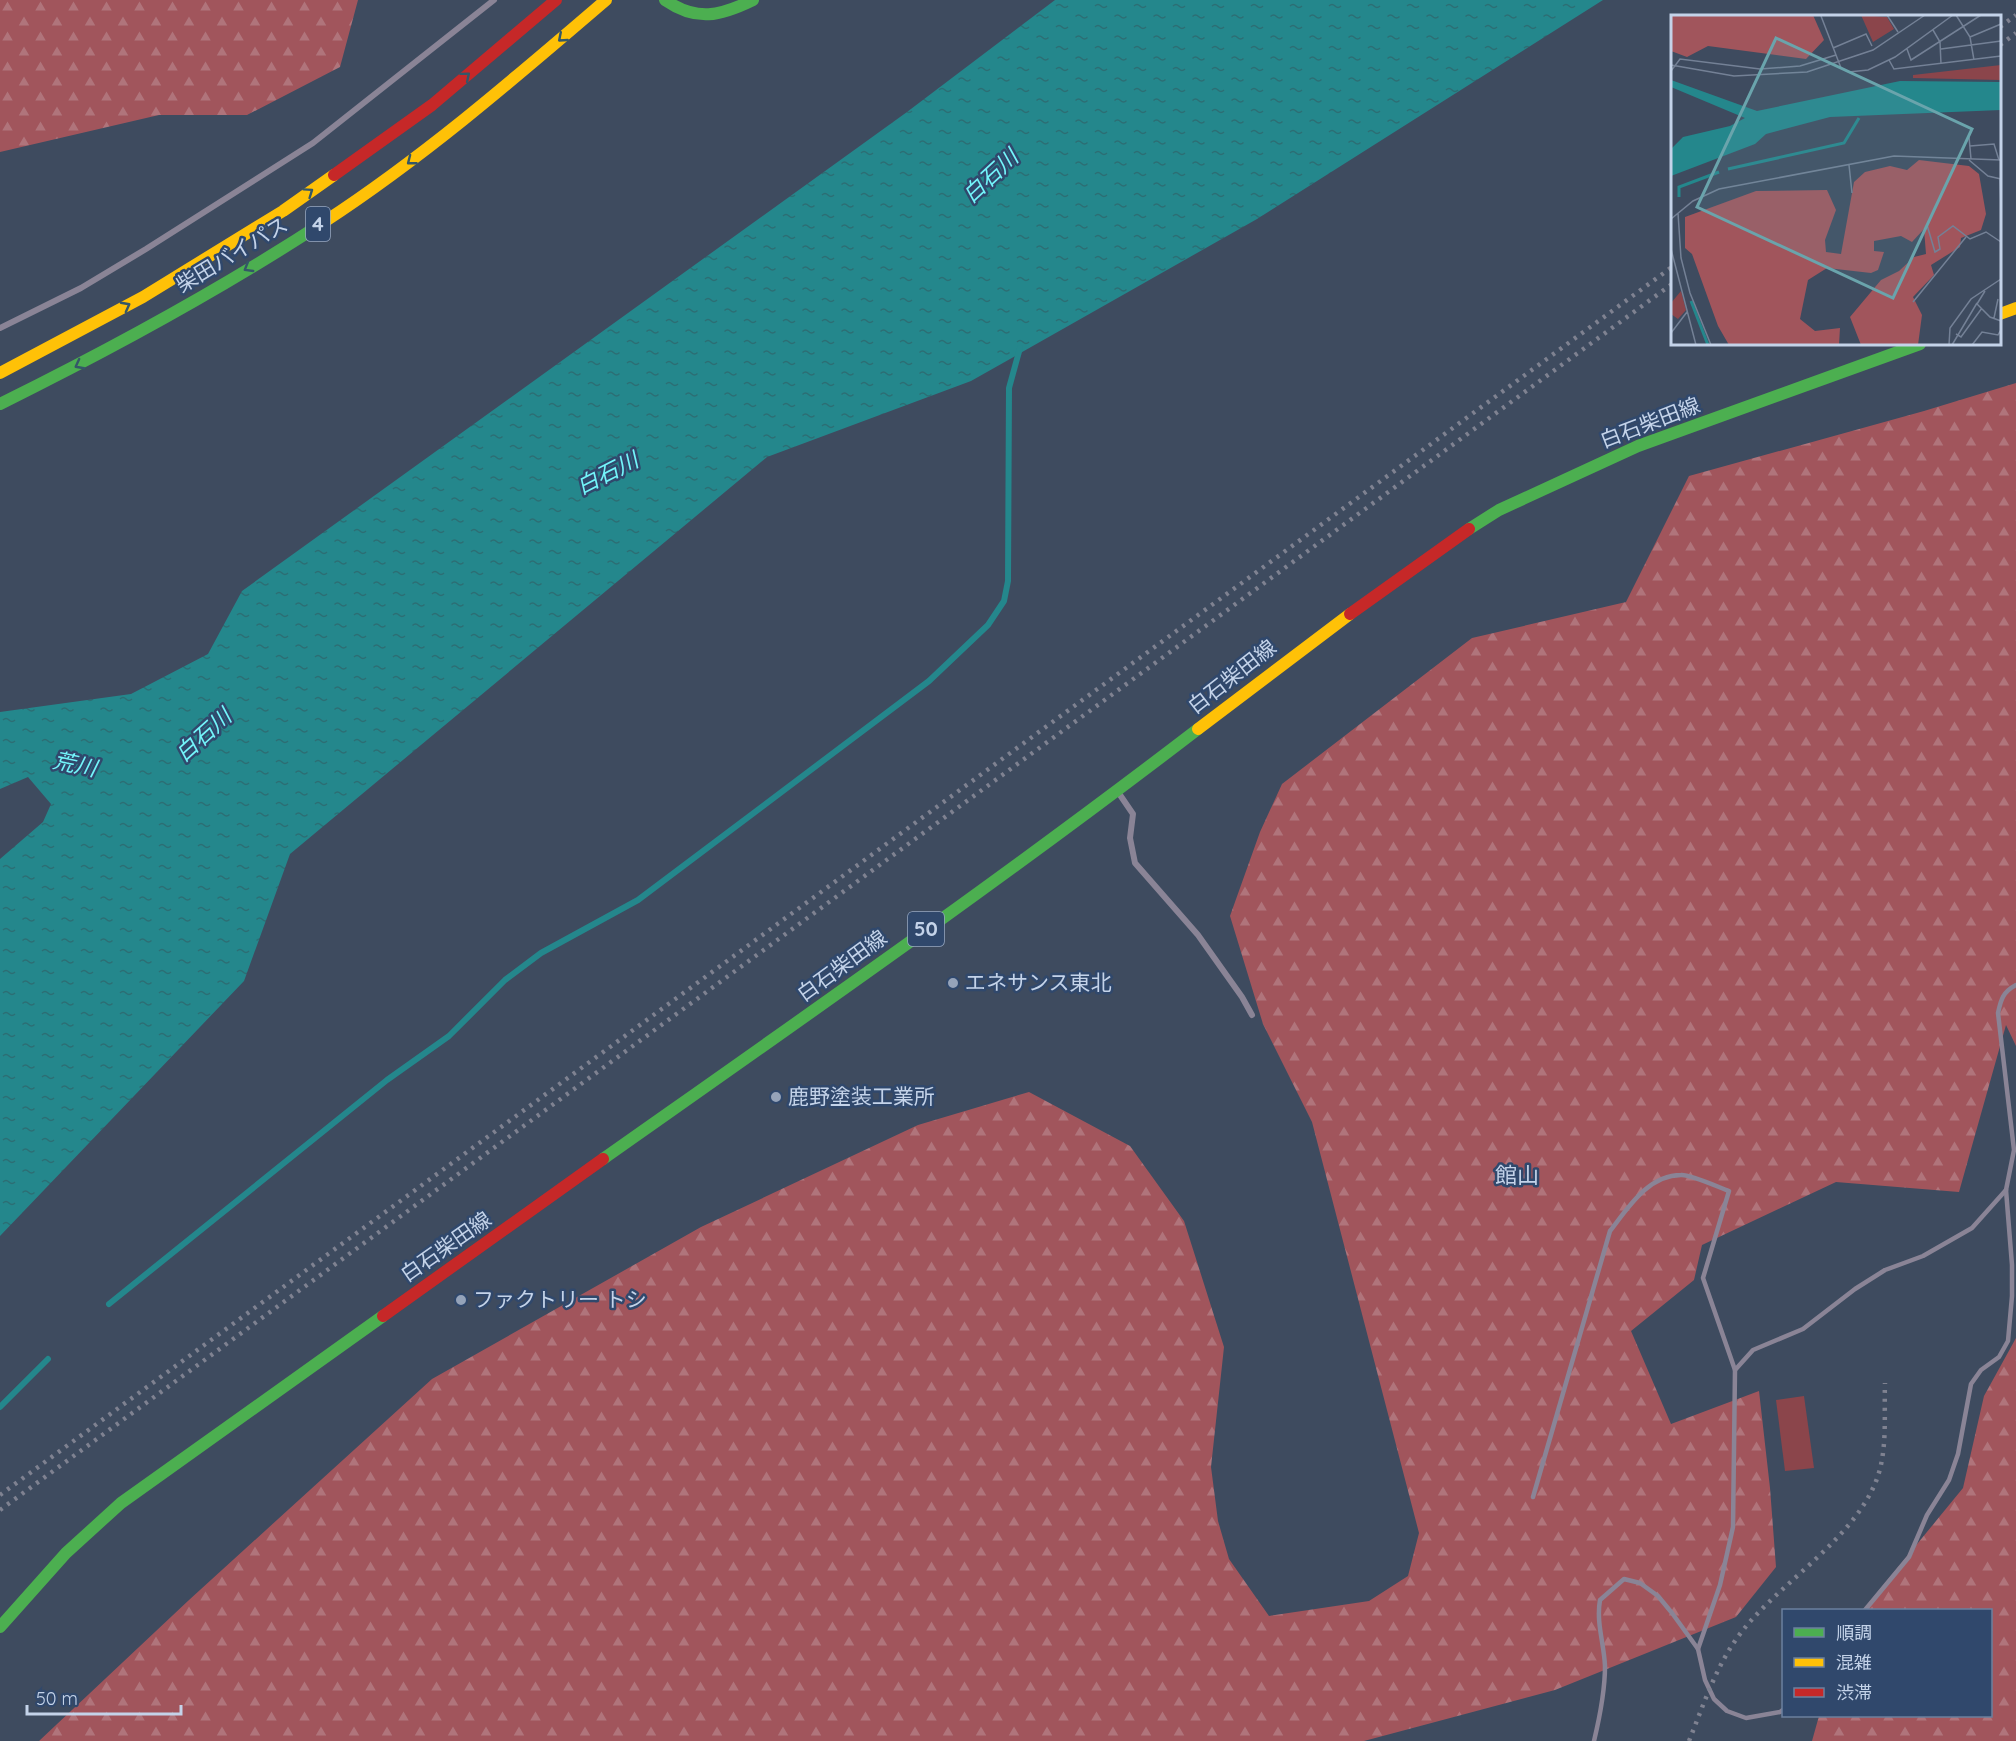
<svg xmlns="http://www.w3.org/2000/svg" width="2016" height="1741" font-family="Quicksand,'Noto Sans JP',sans-serif">
<defs>
<pattern id="forest-firs" width="22" height="20" patternUnits="userSpaceOnUse" patternTransform="scale(1.5)"><rect width="22" height="20" fill="#a1555c"/><path d="M5 1l3.5 6h-7zM16 11l3.5 6h-7z" fill="#b0747b"/></pattern>
<pattern id="water-ripples" width="26" height="14" patternUnits="userSpaceOnUse" patternTransform="scale(1.5)"><rect width="26" height="14" fill="#24878c"/><path d="M2 4q2-2 4 0t4 0M15 11q2-2 4 0t4 0" fill="none" stroke="#2c6e74"/></pattern>
</defs>
<rect width="100%" height="100%" fill="#3e4b5f"/>
<g fill="url(#forest-firs)">
<polygon points="0,0 358,0 340,67 247,115 159,115 0,152"/>
<polygon points="2016,383 2016,1046 2006,1025 1959,1192 1836,1182 1702,1245 1694,1280 1631,1331 1671,1424 1759,1391 1770,1488 1776,1567 1736,1617 1555,1690 1364,1741 39,1741 189,1600 432,1379 701,1227 918,1125 1029,1092 1130,1146 1184,1221 1224,1347 1211,1467 1218,1521 1229,1559 1269,1616 1369,1601 1408,1576 1419,1533 1312,1122 1263,1024 1230,916 1260,832 1282,784 1472,638 1626,602 1689,476 1924,411"/>
<polygon points="2016,1338 2016,1741 1812,1741 1819,1716 1990,1716 1990,1610 1863,1610 1963,1488 1984,1396"/>
</g>
<polygon fill="#8b454b" points="1804,1396 1814,1468 1785,1471 1776,1400"/>
<polygon fill="url(#water-ripples)" points="1055,0 1603,0 1257,219 971,381 767,457 290,854 244,981 0,1236 0,859 43,822 51,804 28,777 0,789 0,712 131,694 208,654 242,591 907,112"/>
<g fill="none" stroke-linecap="round" stroke-linejoin="round">
<g stroke="#24878c" stroke-width="6">
<polyline points="109,1304 387,1080 449,1036 505,980 541,953 638,900 929,681 988,625 1004,601 1008,581 1009,388 1020,348"/>
<polyline points="0,1407 48,1359"/>
</g>
<g stroke="#8a8496" stroke-width="4.5">
<path d="M 1533,1497 L 1610,1231 C 1628,1208 1648,1175 1681,1175 C 1690,1174 1718,1187 1729,1191 L 1703,1278 L 1735,1370"/>
<path d="M 1865,1610 L 1909,1557 L 1927,1515 L 1949,1480 L 1958,1454 L 1971,1384 L 1981,1370 L 1999,1357 L 2008,1341 L 2012,1296 L 2012,1265 L 2006,1190 L 2014,1150 L 1998,1013 C 2001,999 2003,992 2016,985"/>
<polyline points="1698,1649 1720,1585 1733,1527 1735,1370 1753,1350 1803,1329 1855,1289 1885,1270 1923,1256 1972,1228 2006,1190"/>
<path d="M 1594,1741 C 1600,1716 1605,1692 1605,1666 C 1604,1643 1596,1623 1600,1600 L 1624,1579 L 1640,1583 L 1658,1596 L 1672,1613 L 1698,1649 L 1705,1680 L 1714,1699 L 1727,1711 L 1746,1718 L 1780,1712 L 1784,1709"/>
</g>
<g stroke="#8a8496" stroke-width="6">
<polyline points="0,328 81,288 146,249 313,143 494,0"/>
<polyline points="1118,792 1133,814 1130,838 1135,863 1198,935 1242,997 1252,1015"/>
</g>
<g stroke="#4caf50" stroke-width="12">
<path d="M 665,0 C 697,22 720,16 753,0"/>
<path d="M 0,404 C 111,349 220,290 324,222"/>
<polyline points="1469,529 1499,510 1638,446 1920,344"/>
<path d="M 603,1159 C 803,1018 1004,878 1198,729"/>
<polyline points="0,1627 66,1553 121,1503 383,1316"/>
</g>
<g stroke="#ffc107" stroke-width="12">
<path d="M 324,222 C 425,156 515,78 606,0"/>
<polyline points="2000,314 2016,308"/>
<polyline points="0,373 143,297 283,211 334,175"/>
<polyline points="1198,729 1350,614"/>
</g>
<g stroke="#c62828" stroke-width="12">
<polyline points="334,175 432,105 556,0"/>
<polyline points="1350,614 1469,529"/>
<polyline points="383,1316 603,1159"/>
</g>
<g stroke="#7f8291" stroke-width="4.5" stroke-dasharray="3 6" stroke-linecap="butt">
<polyline points="2000,27 2016,15"/>
<polyline points="2000,45 2016,33"/>
<polyline points="0,1495 1672,267"/>
<polyline points="0,1510 1672,284"/>
<path d="M 1689,1741 C 1703,1706 1715,1669 1737,1638 C 1777,1582 1862,1537 1880,1469 C 1887,1441 1884,1411 1885,1383"/>
</g>
</g>
<defs><path id="oneway-chevron" d="M-2-3.5L2.5 0L-2 3.5" fill="none" stroke-width="1.6" stroke-linecap="round" stroke-linejoin="round" transform="scale(1.5)"/></defs>
<g stroke="#345768">
<use href="#oneway-chevron" transform="translate(562 38) rotate(139)"/>
<use href="#oneway-chevron" transform="translate(466 76) rotate(-40)"/>
<use href="#oneway-chevron" transform="translate(411 161) rotate(142)"/>
<use href="#oneway-chevron" transform="translate(309 192) rotate(-35)"/>
<use href="#oneway-chevron" transform="translate(248 268) rotate(149)"/>
<use href="#oneway-chevron" transform="translate(126 306) rotate(-28)"/>
<use href="#oneway-chevron" transform="translate(79 365) rotate(152)"/>
</g>
<g fill="#95a3b9" stroke="#30486c" stroke-width="2">
<circle cx="953" cy="983" r="6"/>
<circle cx="776" cy="1097" r="6"/>
<circle cx="461" cy="1300" r="6"/>
</g>
<g text-anchor="middle" stroke-width="5" stroke-linejoin="round" paint-order="stroke">
<g fill="#30486c" stroke="#98a9c4" stroke-width="1.5">
<rect x="306" y="207" width="24" height="34" rx="4.5"/>
<rect x="908" y="912" width="36" height="34" rx="4.5"/>
</g>
<g font-size="20" font-weight="bold" fill="#c4d3e9">
<text x="318" y="231">4</text>
<text x="926" y="936">50</text>
</g>
<g font-size="21" fill="#c4d3e9" stroke="#30486c">
<text transform="translate(232 255) rotate(-31)" y="7">柴田バイパス</text>
<text transform="translate(1650 423) rotate(-21)" y="7">白石柴田線</text>
<text transform="translate(1232 677) rotate(-38)" y="7">白石柴田線</text>
<text transform="translate(842 966) rotate(-36)" y="7">白石柴田線</text>
<text transform="translate(446 1247) rotate(-35)" y="7">白石柴田線</text>
</g>
<g font-size="21" fill="#c4d3e9" stroke="#30486c" text-anchor="start">
<text x="965" y="990">エネサンス東北</text>
<text x="788" y="1104">鹿野塗装工業所</text>
<text x="473" y="1307">ファクトリー トシ</text>
</g>
<g font-size="22" font-style="italic" fill="#73f6fb" stroke="#30486c">
<text transform="translate(990 176) rotate(-43)" y="8">白石川</text>
<text transform="translate(607 473) rotate(-27)" y="8">白石川</text>
<text transform="translate(203 735) rotate(-42)" y="8">白石川</text>
<text transform="translate(75 764) rotate(12)" y="8">荒川</text>
</g>
<g font-size="22" fill="#c4d3e9" stroke="#30486c">
<text x="1517" y="1183">館山</text>
</g>
</g>
<g transform="translate(1671 15)">
<rect width="330" height="330" fill="#3e4b5f"/>
<path d="M 0,0 L 142,0 L 153,25 L 135,44 L 37,31 L 16,42 L 0,36 ZM 248,145 L 298,151 L 308,159 L 315,199 L 310,215 L 290,223 L 289,232 L 260,250 L 263,260 L 242,282 L 251,300 L 247,330 L 190,330 L 179,302 L 210,265 L 228,256 L 243,242 L 255,239 L 253,214 L 241,227 L 230,221 L 203,226 L 203,236 L 213,237 L 207,255 L 200,258 L 156,253 L 137,265 L 129,304 L 144,316 L 169,313 L 168,330 L 58,330 L 47,311 L 21,239 L 14,233 L 14,202 L 85,176 L 156,175 L 165,195 L 154,225 L 155,237 L 170,239 L 183,167 L 194,157 L 219,151 L 236,155 Z" fill="#a1555c"/>
<path d="M 190,0 L 216,2 L 223,14 L 202,27 ZM 330,50 L 330,65 L 242,63 L 242,60 ZM 10,276 L 15,295 L 7,304 L 0,299 L 0,288 Z" fill="#8b454b"/>
<path d="M 0,65 L 86,96 L 229,66 L 330,67 L 330,95 L 159,102 L 95,119 L 84,129 L 0,161 L 0,134 L 12,122 L 59,111 L 74,103 L 0,72 Z" fill="#24878c"/>
<path fill="none" stroke="#24878c" stroke-width="3" d="M 57,154 L 173,128 L 188,103M 8,182 L 8,172 L 48,157M 20,286 L 37,330"/>
<path fill="none" stroke="#748196" stroke-width="1.5" d="M 216,0 L 227,17M 285,0 L 299,22 L 303,45M 150,1 L 170,53 L 178,57 L 197,55 L 224,42 L 282,0M 262,15 L 269,27 L 270,49M 299,22 L 330,9M 162,33 L 195,19 L 201,31M 236,34 L 240,45 L 310,0M 270,34 L 330,26M 218,45 L 223,54 L 330,41M 0,50 L 63,61 L 136,57 L 202,35 L 254,0M 0,56 L 9,44 L 89,54 L 129,51 L 165,40M 298,122 L 300,144M 299,131 L 323,129 L 328,145M 298,145 L 317,161 L 330,164M 178,150 L 181,178M 329,164 L 330,191M 7,198 L 10,243 L 19,278 L 40,330M 0,204 L 22,186 L 48,174 L 223,141 L 330,145M 256,210 L 264,237 L 269,234 L 267,222 L 282,211 L 299,224 L 315,217 L 330,227M 0,234 L 25,330M 314,276 L 306,289 L 319,302 L 330,306M 242,287 L 295,222M 323,303 L 327,284M 0,318 L 16,297M 285,319 L 290,322 L 311,293M 278,330 L 279,313 L 300,284 L 330,264M 281,330 L 306,288M 301,330 L 311,317 L 327,320 L 330,315"/>
<path fill="#6aa4ac" fill-opacity="0.15" stroke="#6aa4ac" stroke-width="3" d="M 105,23 L 301,114 L 222,283 L 26,192 Z"/>
<rect width="330" height="330" fill="none" stroke="#c4d3e9" stroke-width="3"/>
</g>
<rect x="1782" y="1609" width="210" height="108" fill="#30486c" stroke="#6b809e" stroke-width="1.5"/>
<rect x="1794" y="1628" width="30" height="9" fill="#4caf50" stroke="#6b809e" stroke-width="1.5"/>
<text x="1836" y="1639" font-size="18" fill="#c4d3e9">順調</text>
<rect x="1794" y="1658" width="30" height="9" fill="#ffc107" stroke="#6b809e" stroke-width="1.5"/>
<text x="1836" y="1669" font-size="18" fill="#c4d3e9">混雑</text>
<rect x="1794" y="1688" width="30" height="9" fill="#c62828" stroke="#6b809e" stroke-width="1.5"/>
<text x="1836" y="1699" font-size="18" fill="#c4d3e9">渋滞</text>
<path d="M27 1705v9h154v-9" fill="none" stroke="#c4d3e9" stroke-width="3"/>
<text x="36" y="1705" font-size="18" fill="#c4d3e9" stroke="#30486c" stroke-width="4.5" paint-order="stroke">50 m</text>
</svg>
